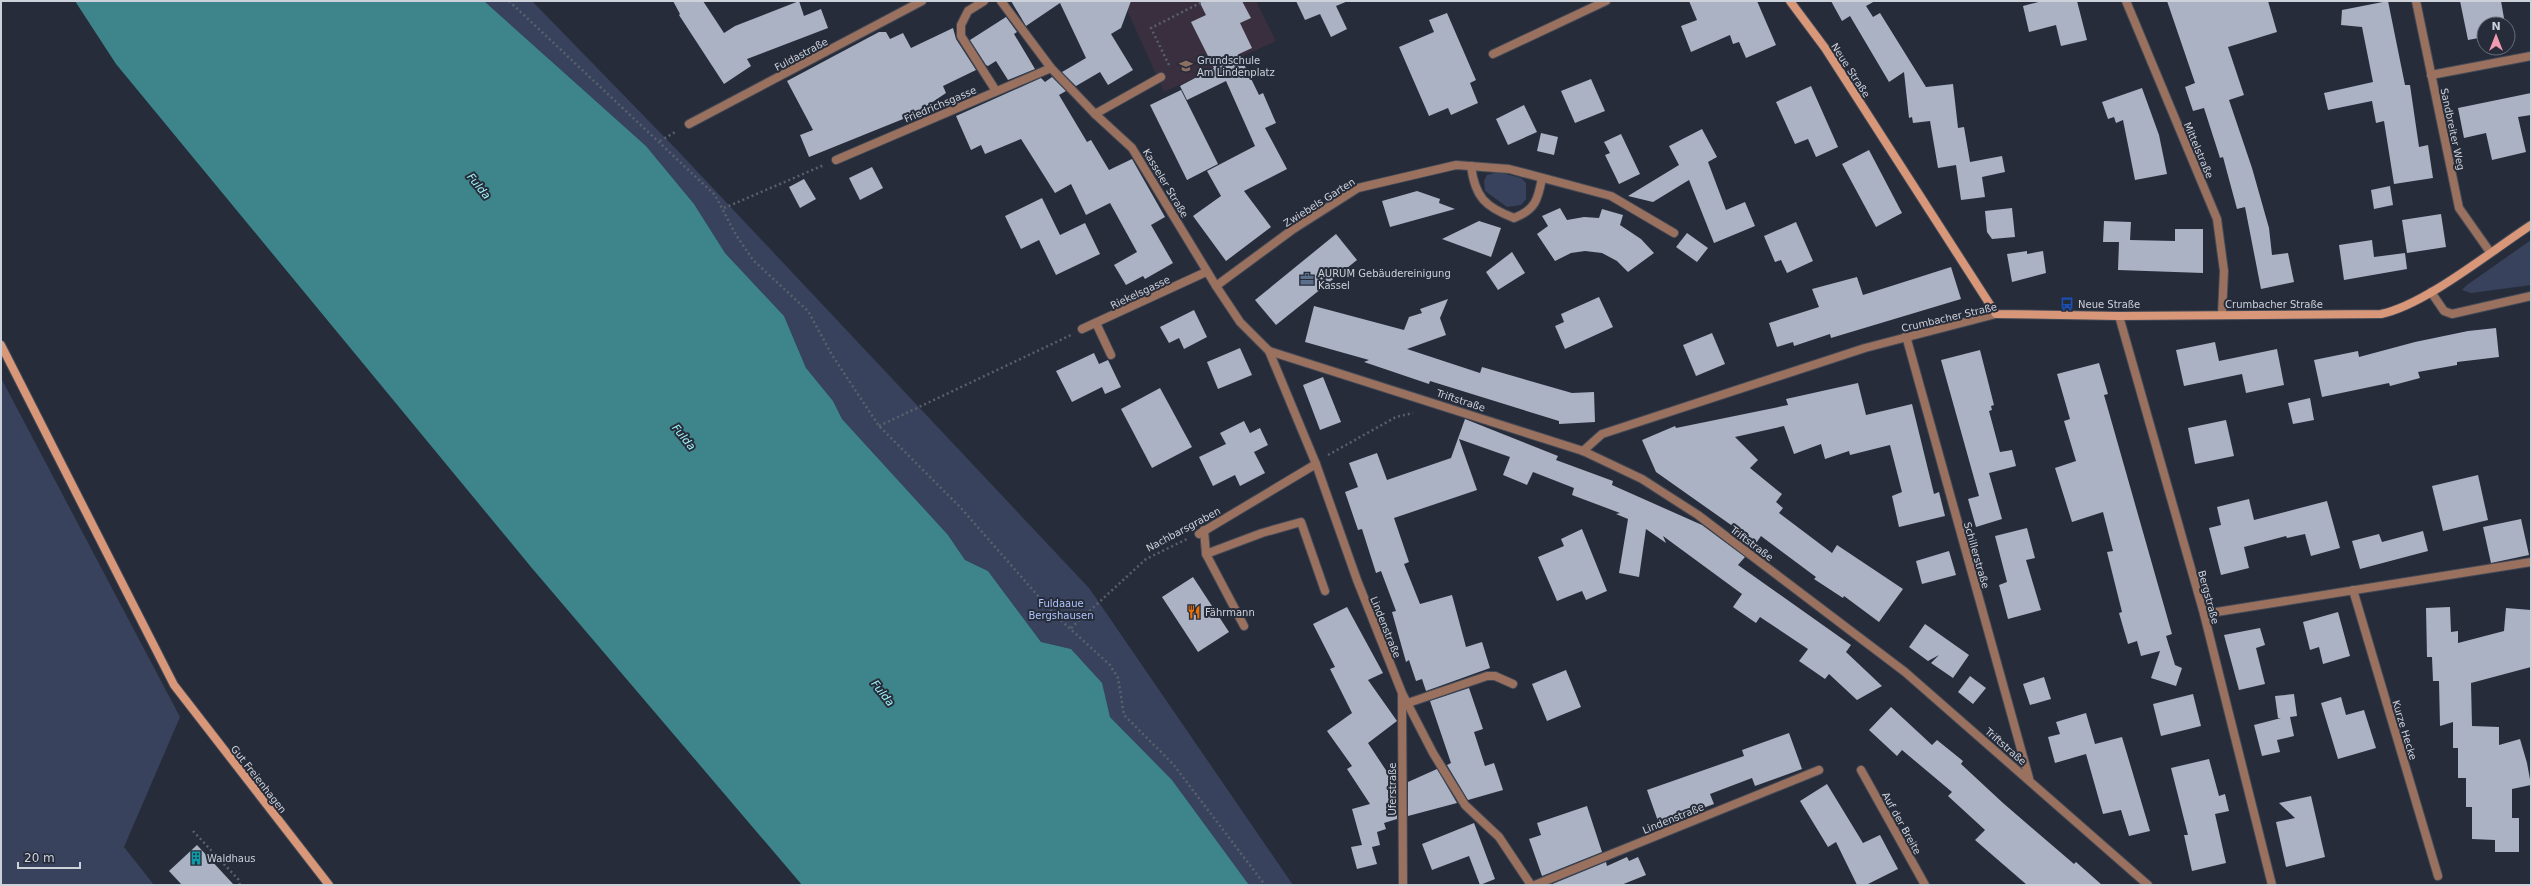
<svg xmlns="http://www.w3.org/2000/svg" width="2532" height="886" font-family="'DejaVu Sans',sans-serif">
<rect width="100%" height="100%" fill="#262c3a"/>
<polygon fill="#3a2f3e" points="1123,1 1256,1 1276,41 1164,92"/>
<g fill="#38425c">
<polygon points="484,1 532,1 678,151 1089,588 1293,885 1249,885 1172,780 1110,717 1101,683 1071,649 1041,642 988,571 965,560 948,535 842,419 833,401 806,368 784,316 725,253 694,204 646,146"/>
<polygon points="1498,172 1521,178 1526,183 1526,199 1521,205 1507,207 1485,191 1484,181 1487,175"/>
<polygon points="2531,240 2531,285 2471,293 2462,290 2467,285"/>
<polygon points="1,378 180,717 124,847 154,885 1,885"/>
</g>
<polygon fill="#3d858a" points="75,1 484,1 646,146 694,204 725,253 784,316 806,368 833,401 842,419 948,535 965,560 988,571 1041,642 1071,649 1102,683 1110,717 1172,780 1249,885 802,885 531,567 116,64"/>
<g fill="#abb2c4">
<polygon points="673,1 703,1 724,33 735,26 799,1 804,16 821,9 828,28 747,59 751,66 724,84 679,15 680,14"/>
<polygon points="1011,1 1131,1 1121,28 1111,34 1133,70 1108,85 1100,72 1076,86 1062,72 1086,58 1060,3 1026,26"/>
<polygon points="1199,1 1242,1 1251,18 1240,23 1252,48 1239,54 1259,95 1263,93 1276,123 1265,128 1287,169 1244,191 1271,227 1226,261 1193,216 1221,196 1207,171 1255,146 1226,81 1187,100 1180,86 1214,68 1191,22 1206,15"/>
<polygon points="1296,1 1348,1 1336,6 1347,29 1331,37 1320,14 1305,20"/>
<polygon points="1689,1 1757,1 1776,45 1746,58 1739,42 1733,44 1730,35 1691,52 1681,26 1697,20"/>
<polygon points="1831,1 1875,1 1866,6 1873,17 1880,13 1926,87 1953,84 1958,128 1964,127 1970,162 2002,156 2005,172 1982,177 1985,197 1961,200 1956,165 1938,168 1930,121 1913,123 1912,117 1909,118 1904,72 1889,82 1850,16 1842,21"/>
<polygon points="2042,1 2077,1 2087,40 2061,46 2056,25 2029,32 2023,6"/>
<polygon points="2167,1 2268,1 2277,32 2228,47 2244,95 2229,100 2252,168 2269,228 2272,255 2288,253 2294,282 2261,289 2245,207 2237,209 2223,157 2220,158 2204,108 2193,111 2185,87 2195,83"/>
<polygon points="2388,1 2405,85 2410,85 2419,147 2428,145 2433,178 2394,184 2384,121 2376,123 2372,101 2328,110 2324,93 2373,82 2362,27 2341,25 2342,10"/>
<polygon points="2460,1 2501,1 2505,24 2484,24 2484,37 2468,40"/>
<polygon points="1447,13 1476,80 1470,83 1478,103 1451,115 1448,108 1429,116 1399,47 1434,32 1429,20"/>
<polygon points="1006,17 1017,32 1014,34 1035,69 1008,80 996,61 988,66 986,65 970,40"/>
<polygon points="953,28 956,39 976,70 943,86 946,93 913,115 809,157 800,135 813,130 787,81 879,32 886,32 890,39 903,33 911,48"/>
<polygon points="1052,77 1066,91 1059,95 1087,142 1091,140 1109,170 1132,159 1165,217 1151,225 1173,263 1145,279 1143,276 1126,285 1114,265 1137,252 1110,203 1086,215 1071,184 1055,193 1021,139 985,154 981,145 971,150 956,116 1041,78 1045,82"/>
<polygon points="1591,79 1605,111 1575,123 1561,91"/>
<polygon points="1811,86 1838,147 1816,157 1808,139 1795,144 1776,102"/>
<polygon points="2142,88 2159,135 2167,174 2135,180 2123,120 2116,123 2114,117 2108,119 2102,102"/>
<polygon points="1181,90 1218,164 1187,180 1150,105"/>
<polygon points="2531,93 2531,115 2518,117 2526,152 2492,160 2486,133 2464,138 2458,108"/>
<polygon points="1524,105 1537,132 1508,145 1496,119"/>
<polygon points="1702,129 1717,157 1708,162 1726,210 1745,202 1755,226 1714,243 1689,180 1653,202 1628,196 1679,165 1669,146"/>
<polygon points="1541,133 1558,137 1554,155 1537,151"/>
<polygon points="1621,134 1640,174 1619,184 1605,155 1610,153 1604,142"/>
<polygon points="1869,150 1902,213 1876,227 1842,164"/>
<polygon points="872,167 883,188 860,200 849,178"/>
<polygon points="804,179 816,199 800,208 789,187"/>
<polygon points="2390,186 2393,205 2374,209 2371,190"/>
<polygon points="1417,191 1440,199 1439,203 1455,209 1390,227 1382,201"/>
<polygon points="1042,198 1060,235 1085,223 1100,254 1056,275 1039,240 1021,249 1005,216"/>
<polygon points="1560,208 1567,220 1584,217 1599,218 1602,209 1623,215 1620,225 1641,239 1654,253 1628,272 1617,261 1602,253 1585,251 1571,253 1555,261 1537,234 1548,226 1542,216"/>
<polygon points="2012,208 2015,237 1992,239 1987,232 1985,211"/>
<polygon points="2441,214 2446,247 2407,253 2402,220"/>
<polygon points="1479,221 1501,228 1491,257 1442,239"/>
<polygon points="2104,221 2131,222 2130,240 2175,241 2175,229 2203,229 2203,273 2118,270 2119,242 2103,242"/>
<polygon points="1796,222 1813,261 1787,273 1781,260 1775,262 1764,236"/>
<polygon points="1687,233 1708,248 1697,262 1676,247"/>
<polygon points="1336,234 1357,260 1276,325 1255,300"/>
<polygon points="2372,240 2374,257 2405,253 2407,269 2344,280 2339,245"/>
<polygon points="2027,251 2027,254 2043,251 2046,273 2012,282 2007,254"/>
<polygon points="1512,252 1525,273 1498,290 1486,272"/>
<polygon points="1951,267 1961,299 1831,338 1830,334 1794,346 1793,342 1777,347 1769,323 1819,307 1812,289 1857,277 1863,295"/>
<polygon points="1599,297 1613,327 1565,349 1555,326 1564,322 1561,314"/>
<polygon points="1448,299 1440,318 1446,335 1407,349 1480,373 1482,367 1572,393 1594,392 1595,422 1559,424 1559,421 1430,381 1429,384 1364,362 1369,360 1305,342 1314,306 1404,330 1409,317 1422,313 1420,309"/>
<polygon points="1194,310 1207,337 1184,349 1179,338 1169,343 1160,327"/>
<polygon points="2496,328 2499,357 2457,362 2457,365 2418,372 2420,378 2390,386 2389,383 2322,397 2314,360 2358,351 2359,357 2415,342 2468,331"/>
<polygon points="1712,333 1725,364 1696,376 1683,345"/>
<polygon points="2215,342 2219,361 2277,349 2284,385 2246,393 2242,374 2184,386 2176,350"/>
<polygon points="1240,348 1252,375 1218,389 1207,362"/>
<polygon points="1980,350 1994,405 1991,406 1992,410 1989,411 2000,452 2012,450 2016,466 1989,473 2002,519 1976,527 1968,499 1979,496 1941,360"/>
<polygon points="1094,353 1099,364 1108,360 1121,387 1105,394 1102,387 1072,402 1056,371"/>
<polygon points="2099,363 2108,394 2104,395 2172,634 2166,636 2175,665 2182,668 2176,686 2151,678 2160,651 2141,656 2137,641 2128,644 2119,613 2122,612 2107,552 2113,551 2103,512 2072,522 2055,468 2076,461 2064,421 2070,419 2057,374"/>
<polygon points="1323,377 1341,422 1320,430 1303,385"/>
<polygon points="1858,383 1866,415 1912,404 1934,494 1939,492 1945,516 1899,527 1892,496 1902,492 1890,445 1850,455 1849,451 1825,459 1821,444 1794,454 1784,426 1735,437 1758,460 1750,468 1782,494 1776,502 1783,508 1779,513 1832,553 1837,545 1903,589 1879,622 1844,596 1843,598 1814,579 1816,577 1761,536 1752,549 1737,538 1741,532 1656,472 1642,440 1675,426 1676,428 1788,405 1786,399"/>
<polygon points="1160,388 1192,447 1152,468 1121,409"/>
<polygon points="2310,398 2314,420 2293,424 2288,403"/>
<polygon points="1465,419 1558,456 1556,460 1613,481 1612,485 1702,525 1745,557 1738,565 1851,645 1846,652 1882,686 1857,700 1829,674 1825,679 1799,661 1808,649 1760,617 1756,623 1733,607 1742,594 1663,536 1666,543 1646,529 1639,577 1619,573 1628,519 1616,514 1620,513 1572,495 1574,488 1533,472 1527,485 1503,475 1510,457 1459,439 1477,490 1394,518 1409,562 1404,564 1420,604 1452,595 1466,647 1482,642 1490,668 1426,691 1422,679 1416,681 1409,660 1406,662 1392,612 1396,611 1381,571 1376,573 1362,529 1358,530 1345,492 1358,487 1349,463 1377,453 1387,480 1451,458"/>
<polygon points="2226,420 2234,456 2195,464 2188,428"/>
<polygon points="1244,421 1250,433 1260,428 1268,445 1254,452 1265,473 1240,486 1235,475 1213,486 1199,457 1226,444 1220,433"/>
<polygon points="2478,475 2488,520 2443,531 2432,486"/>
<polygon points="2249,499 2254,520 2327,501 2340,548 2311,556 2305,534 2287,538 2286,536 2244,547 2249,568 2221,575 2209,528 2221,525 2217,507"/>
<polygon points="2521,519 2529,555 2491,563 2483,527"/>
<polygon points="2027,528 2035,558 2026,560 2041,610 2008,619 1999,585 2007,582 1995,536"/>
<polygon points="1582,529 1607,591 1586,600 1582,591 1557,601 1538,557 1564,546 1561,539"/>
<polygon points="2423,531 2428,551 2360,569 2352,541 2379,534 2382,542"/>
<polygon points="1949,551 1956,575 1922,584 1916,561"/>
<polygon points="1193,577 1229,632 1198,652 1162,597"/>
<polygon points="1347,607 1383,673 1368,680 1397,721 1368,743 1397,787 1397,819 1384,823 1386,829 1377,832 1380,845 1372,847 1377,864 1357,869 1351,847 1362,845 1352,809 1370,804 1347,769 1352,766 1327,731 1352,713 1330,669 1335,667 1313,624"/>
<polygon points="2450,607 2451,632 2458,631 2458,643 2504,631 2506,608 2531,610 2531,667 2471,683 2472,726 2499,727 2499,745 2520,739 2527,763 2531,785 2512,789 2512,818 2519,818 2519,852 2495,852 2495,840 2472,839 2472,807 2466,807 2466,778 2458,778 2458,748 2453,748 2453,722 2440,726 2439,681 2433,681 2432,657 2427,657 2426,608"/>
<polygon points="2338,612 2350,656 2323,664 2319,647 2310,650 2303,622"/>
<polygon points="1925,624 1969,655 1953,678 1931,663 1939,655 1928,661 1909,647"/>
<polygon points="2260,628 2265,645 2256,648 2265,684 2239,690 2224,635"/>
<polygon points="1566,670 1581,707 1547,721 1532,684"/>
<polygon points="1970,676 1986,688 1973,704 1958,692"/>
<polygon points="2044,677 2051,699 2030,705 2023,684"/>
<polygon points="1469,688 1483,729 1474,732 1485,766 1494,763 1503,790 1468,800 1447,765 1451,763 1430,701"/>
<polygon points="2193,694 2201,726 2161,736 2153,704"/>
<polygon points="2294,694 2297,716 2290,717 2294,736 2277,740 2280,752 2262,756 2254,725 2281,718 2278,718 2275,696"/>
<polygon points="2341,697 2346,715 2364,710 2376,748 2338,759 2321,703"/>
<polygon points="1891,707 1932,745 1937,740 1963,761 1961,764 2003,803 2074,864 2076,862 2102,885 2027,885 1975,840 1985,830 1948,796 1952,792 1902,750 1897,756 1869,730"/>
<polygon points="2086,713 2095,744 2122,737 2150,831 2129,836 2121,810 2103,814 2086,754 2055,763 2048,737 2060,734 2056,722"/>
<polygon points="1789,733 1802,769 1755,786 1752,778 1710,794 1714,804 1659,824 1647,790 1744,756 1742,750"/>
<polygon points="2209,759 2219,796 2225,794 2229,811 2215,814 2226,863 2192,871 2184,835 2188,835 2171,768"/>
<polygon points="1437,769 1457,803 1408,816 1408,782"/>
<polygon points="1827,784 1863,843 1880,835 1898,869 1866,885 1857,885 1836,842 1828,847 1800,801"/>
<polygon points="2311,796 2325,857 2286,867 2276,822 2295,818 2279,803"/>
<polygon points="1587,806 1602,852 1542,876 1529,839 1541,835 1537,823"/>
<polygon points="1474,823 1495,879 1480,885 1469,856 1432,870 1422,844"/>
<polygon points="197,845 234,885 182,885 169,871"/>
<polygon points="1627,857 1629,861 1638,857 1646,875 1621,885 1550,885 1606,862 1607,866"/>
</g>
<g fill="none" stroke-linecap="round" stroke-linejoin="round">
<g stroke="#444a57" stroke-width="10">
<g id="lane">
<polyline points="984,1 968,11 961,25 961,36 996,91"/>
<polyline points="1493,54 1606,1"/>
<polyline points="1095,114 1161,77"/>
<polyline points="2431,292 2444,311 2452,314 2531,296"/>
<polyline points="1096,323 1111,355"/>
<polyline points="1204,530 1206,554 1244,626"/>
<polyline points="1199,534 1316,464"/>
<polyline points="1206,554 1262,533 1301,522 1325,591"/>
<polyline points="1408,703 1487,676 1495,676 1513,684"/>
</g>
</g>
<g stroke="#444a57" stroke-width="10">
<g id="street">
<polyline points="1001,1 1051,68 1095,114 1132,148 1216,286 1240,322 1269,351 1316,464 1357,580 1402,693 1433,753 1465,805 1499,837 1531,885"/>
<polyline points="2126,1 2217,219 2224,271 2222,314"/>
<polyline points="2416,1 2459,208 2490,252"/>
<polyline points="2431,75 2531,56"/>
<polyline points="689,124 922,1"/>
<polyline points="836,160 1051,68"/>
<path d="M 1471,166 C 1475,197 1485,207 1514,218 C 1535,210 1538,200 1542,178"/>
<polyline points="1216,286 1292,230 1358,188 1456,165 1509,169 1611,196 1674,233"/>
<polyline points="2119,316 2204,614 2272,885"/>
<polyline points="1082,329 1206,272"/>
<polyline points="1906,336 2029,778"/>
<polyline points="1269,351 1583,451 1642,479 1698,515 1905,672 2148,885"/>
<polyline points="1583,451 1602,434 1865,348 1996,314"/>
<polyline points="2353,590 2438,876"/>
<polyline points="2204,614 2531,562"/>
<polyline points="1402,695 1403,885"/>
<polyline points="1861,770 1925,885"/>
<polyline points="1535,885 1819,770"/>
</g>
</g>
<g stroke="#444a57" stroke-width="10">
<g id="secondary">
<path d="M 1790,1 L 1825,48 L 1996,314 L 2119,316 L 2381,314 C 2425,305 2491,251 2531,225"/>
<polyline points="1,345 174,685 329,885"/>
</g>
</g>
<g stroke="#5a606c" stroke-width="2.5" stroke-dasharray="2 3" stroke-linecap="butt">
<polyline points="509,1 715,195 736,235 753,260 808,311 832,355 879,426 961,508 1053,613 1110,665 1118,678 1124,715 1173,764 1265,885"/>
<polyline points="1169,65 1151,28 1204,1"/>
<polyline points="660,141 677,131"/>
<polyline points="724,208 824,165"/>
<polyline points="879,426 1071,335"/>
<polyline points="1328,455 1396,417 1413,413"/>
<polyline points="1071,628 1146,559 1187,539"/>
<polyline points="193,831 238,879 240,885"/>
</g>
<use href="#lane" stroke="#9a715e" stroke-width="8"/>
<use href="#street" stroke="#9a715e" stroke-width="8"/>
<use href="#secondary" stroke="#d99779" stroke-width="8"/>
</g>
<defs>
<g id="school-bare" transform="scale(1.08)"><path d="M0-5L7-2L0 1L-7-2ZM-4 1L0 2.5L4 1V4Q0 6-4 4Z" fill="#8d6e63" stroke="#262c3a" stroke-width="2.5" paint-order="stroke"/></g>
<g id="office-bare" transform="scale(1.08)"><path d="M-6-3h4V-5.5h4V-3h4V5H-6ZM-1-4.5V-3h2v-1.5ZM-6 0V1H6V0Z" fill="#5c6f8a" stroke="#262c3a" stroke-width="2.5" paint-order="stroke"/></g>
<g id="bus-bare" transform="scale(1.08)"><path d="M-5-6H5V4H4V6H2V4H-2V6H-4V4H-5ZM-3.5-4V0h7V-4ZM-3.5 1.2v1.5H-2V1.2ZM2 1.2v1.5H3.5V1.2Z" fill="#1a4fb4" stroke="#262c3a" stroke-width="2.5" paint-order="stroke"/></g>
<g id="restaurant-bare" transform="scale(1.08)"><path d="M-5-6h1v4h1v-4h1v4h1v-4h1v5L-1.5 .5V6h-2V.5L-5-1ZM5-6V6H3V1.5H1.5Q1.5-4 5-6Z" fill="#e8710a" stroke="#262c3a" stroke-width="2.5" paint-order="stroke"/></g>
<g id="building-bare" transform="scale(1.08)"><path d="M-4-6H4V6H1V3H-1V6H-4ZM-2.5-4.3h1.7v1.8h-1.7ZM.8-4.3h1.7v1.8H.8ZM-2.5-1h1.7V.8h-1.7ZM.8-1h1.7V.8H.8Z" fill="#0f9aa8" stroke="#262c3a" stroke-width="2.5" paint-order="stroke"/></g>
</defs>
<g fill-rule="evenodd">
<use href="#school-bare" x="1186" y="66"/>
<use href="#office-bare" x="1307" y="279"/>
<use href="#bus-bare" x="2067" y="304"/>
<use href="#restaurant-bare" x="1194" y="612"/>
<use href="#building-bare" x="196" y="858"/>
</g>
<g text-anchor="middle" stroke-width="4" stroke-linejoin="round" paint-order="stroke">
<g font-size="10" fill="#cdd1da" stroke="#262c3a">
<text transform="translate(801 54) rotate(-28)" y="4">Fuldastraße</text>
<text transform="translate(1851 70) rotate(57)" y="4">Neue Straße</text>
<text transform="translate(940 104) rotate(-23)" y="4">Friedrichsgasse</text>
<text transform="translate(2453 129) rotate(78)" y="4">Sandbreiter Weg</text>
<text transform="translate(2199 150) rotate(67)" y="4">Mittelstraße</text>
<text transform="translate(1166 183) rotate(59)" y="4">Kasseler Straße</text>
<text transform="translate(1319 202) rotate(-32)" y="4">Zwiebels Garten</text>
<text transform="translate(1140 292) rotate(-25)" y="4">Riekelsgasse</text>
<text x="2274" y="308">Crumbacher Straße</text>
<text transform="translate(1949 317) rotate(-13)" y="4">Crumbacher Straße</text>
<text transform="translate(1461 400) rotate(18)" y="4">Triftstraße</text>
<text transform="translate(1183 529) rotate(-28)" y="4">Nachbarsgraben</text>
<text transform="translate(1752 543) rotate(37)" y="4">Triftstraße</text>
<text transform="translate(1977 555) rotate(74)" y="4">Schillerstraße</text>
<text transform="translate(2209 597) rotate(75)" y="4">Bergstraße</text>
<text transform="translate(1386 627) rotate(68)" y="4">Lindenstraße</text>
<text transform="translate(2405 730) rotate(73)" y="4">Kurze Hecke</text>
<text transform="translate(2006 746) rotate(41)" y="4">Triftstraße</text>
<text transform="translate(259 779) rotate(52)" y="4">Gut Freienhagen</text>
<text transform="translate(1392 789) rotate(-90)" y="4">Uferstraße</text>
<text transform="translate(1673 818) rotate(-22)" y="4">Lindenstraße</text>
<text transform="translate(1902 823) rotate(61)" y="4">Auf der Breite</text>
</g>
<g font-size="10" fill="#cdd1da" stroke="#262c3a" text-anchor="start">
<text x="1197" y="64">Grundschule<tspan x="1197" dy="12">Am Lindenplatz</tspan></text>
<text x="1318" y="277">AURUM Gebäudereinigung<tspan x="1318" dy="12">Kassel</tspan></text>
<text x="2078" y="308">Neue Straße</text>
<text x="1205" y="616">Fährmann</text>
<text x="207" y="862">Waldhaus</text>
</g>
<g font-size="10" fill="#aec4fb" stroke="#262c3a">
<text x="1061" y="607">Fuldaaue<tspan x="1061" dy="12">Bergshausen</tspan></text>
</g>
<g font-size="11" font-style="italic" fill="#a1f5fa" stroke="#262c3a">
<text transform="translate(479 186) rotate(51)" y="4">Fulda</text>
<text transform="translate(684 437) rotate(51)" y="4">Fulda</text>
<text transform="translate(883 693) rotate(52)" y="4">Fulda</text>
</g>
</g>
<rect width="2532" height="886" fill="none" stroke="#cdd1da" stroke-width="4"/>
<g transform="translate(2496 36)"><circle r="19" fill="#262c3a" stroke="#696e7a"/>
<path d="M0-3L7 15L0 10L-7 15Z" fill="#f29ab0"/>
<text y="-6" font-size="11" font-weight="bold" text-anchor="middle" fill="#cdd1da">N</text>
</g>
<path d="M18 862v6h62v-6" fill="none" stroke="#cdd1da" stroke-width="2"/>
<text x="24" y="862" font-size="12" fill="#cdd1da" stroke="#262c3a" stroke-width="3" paint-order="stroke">20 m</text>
</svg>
